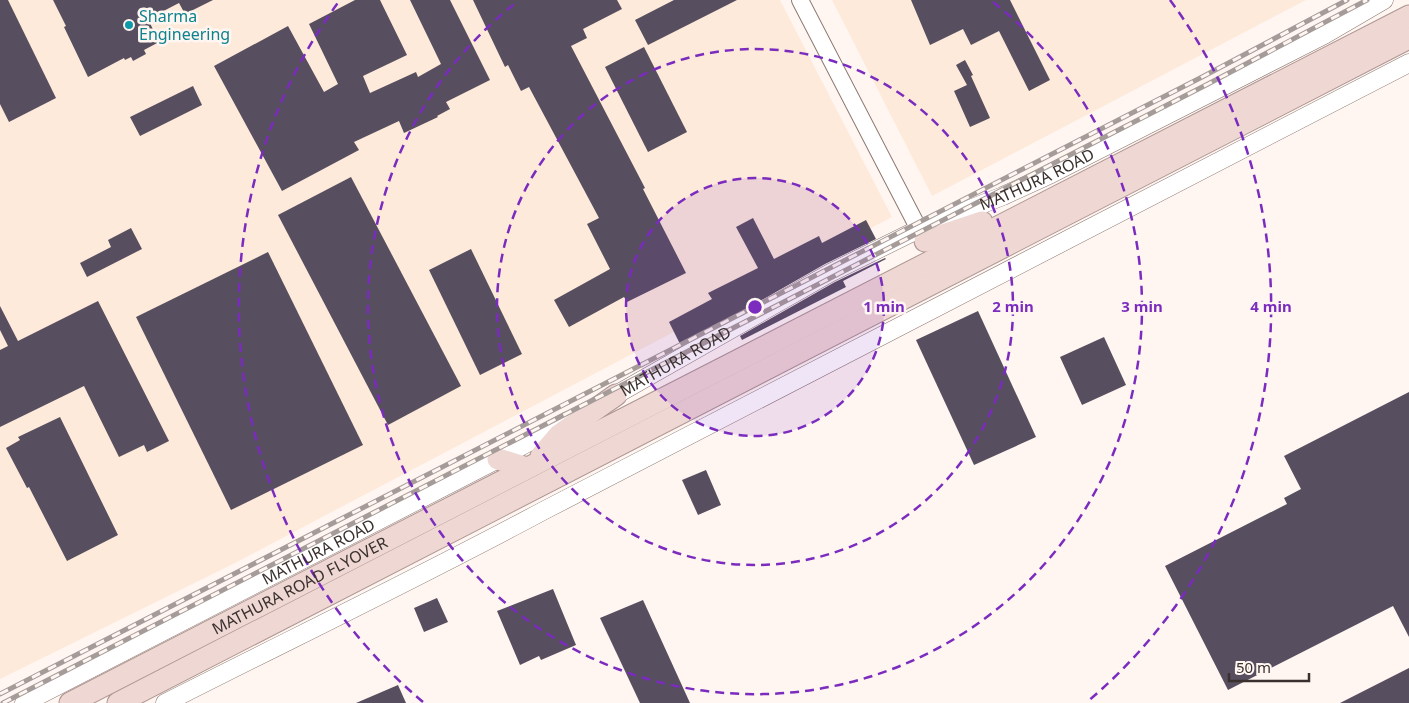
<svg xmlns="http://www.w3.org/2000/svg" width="1409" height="703" font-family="'Noto Sans',sans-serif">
<rect width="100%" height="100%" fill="#fff6f2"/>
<g fill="#fdeada">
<polygon points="0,0 780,0 892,217 233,564 0,679"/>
<polygon points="832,0 1306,0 932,196"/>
</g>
<g fill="#574f5f">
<polygon points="0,0 8,0 56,98 9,122 0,104"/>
<polygon points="53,0 213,0 185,14 179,3 148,19 159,42 144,50 146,54 133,61 131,57 125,60 124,58 88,77 64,27 66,26"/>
<polygon points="355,0 380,0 407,55 363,76 370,93 416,72 418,77 441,64 410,0 450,0 490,80 446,102 450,109 437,116 438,117 404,133 399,121 354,142 359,150 282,191 214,66 288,26 324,92 338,84 309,24"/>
<polygon points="473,0 617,0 622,9 583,29 587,38 571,46 645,188 643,189 686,273 627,302 624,297 569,327 554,300 610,269 587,224 599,218 529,87 521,91 508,65 505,67"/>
<polygon points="674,0 737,0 648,45 635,20"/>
<polygon points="911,0 1010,0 1050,80 1029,91 999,31 971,45 963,29 930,45"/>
<polygon points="644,47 687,132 648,152 605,67"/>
<polygon points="965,60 973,75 971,76 990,118 970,127 954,91 967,85 956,65"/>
<polygon points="193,86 202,105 140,136 130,117"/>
<polygon points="351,177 461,386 388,425 278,215"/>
<polygon points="753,218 774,259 819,236 822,243 866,220 876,239 825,264 681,346 669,322 712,299 708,293 758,268 736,227"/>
<polygon points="131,228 142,249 87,277 80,263 111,247 108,240"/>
<polygon points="471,249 522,354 480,375 429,270"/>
<polygon points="268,252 363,445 231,510 136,317"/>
<polygon points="885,258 886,259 843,281 846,287 742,340 740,336 835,282"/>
<polygon points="98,301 169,441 147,452 144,445 119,457 84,386 0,427 0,350 8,346 0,330 0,306 18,341"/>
<polygon points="978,311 1036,437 974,465 916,340"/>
<polygon points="1104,337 1126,385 1082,405 1060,357"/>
<polygon points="1409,392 1409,637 1393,606 1228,690 1165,566 1287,504 1284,498 1301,489 1284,456"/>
<polygon points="60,417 118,535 67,561 29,487 27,488 6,448 20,440 18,437"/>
<polygon points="706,470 721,505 698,515 682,480"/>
<polygon points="553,589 576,645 541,660 539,656 520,665 497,611"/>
<polygon points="437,598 448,622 424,632 414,608"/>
<polygon points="643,600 690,703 640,703 600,618"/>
<polygon points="1409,668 1409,703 1340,703"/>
<polygon points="398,685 406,703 356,703"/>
</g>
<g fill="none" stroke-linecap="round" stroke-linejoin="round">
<g stroke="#8d7972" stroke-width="18">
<polyline id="tertiary" points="800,0 925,241"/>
</g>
<g stroke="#8d7972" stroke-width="19">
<g id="secondary">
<path id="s1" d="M 605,401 L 830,273 L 919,229 L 1003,196 L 1051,174 L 1324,35 L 1384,0"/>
<path id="s2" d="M 24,703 L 498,459 L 567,421"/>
<path d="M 165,703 C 291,639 418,578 543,511 L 1409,63"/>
</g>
</g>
<g stroke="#ad9692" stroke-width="23">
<g id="trunk">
<polyline points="925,241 982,222"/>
<polyline points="541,456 559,435 616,395"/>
<polyline points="498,459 527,468"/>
<path id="s3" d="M 70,703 L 1409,16"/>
<polyline points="118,703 1409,38"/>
</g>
</g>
<use href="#tertiary" stroke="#fff" stroke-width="16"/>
<use href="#secondary" stroke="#fff" stroke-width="18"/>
<use href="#trunk" stroke="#efd7d3" stroke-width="21"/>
<g stroke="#a59c99" stroke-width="5">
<g id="rail">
<polyline points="0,694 1204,76 1347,0"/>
<polyline points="3,703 1208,84 1367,0"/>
</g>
</g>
<use href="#rail" stroke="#fff6f2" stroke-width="3" stroke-dasharray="9" stroke-linecap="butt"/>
</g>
<circle cx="755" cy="307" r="129" fill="#7b2cbf" fill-opacity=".12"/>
<g fill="none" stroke="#7b2cbf" stroke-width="2.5" stroke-dasharray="9 6">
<circle cx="755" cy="307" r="129"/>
<circle cx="755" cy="307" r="258"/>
<path d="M993 2A387 387 0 1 1 517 2"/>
<path d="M423 702A516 516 0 0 1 340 0M1170 0A516 516 0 0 1 1087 702"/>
</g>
<circle fill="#0f9aa8" stroke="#fff6f2" stroke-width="2" cx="129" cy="25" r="5"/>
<g text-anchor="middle" stroke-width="5" stroke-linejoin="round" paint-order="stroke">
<g font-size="16" fill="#0d838f" stroke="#fff6f2" text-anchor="start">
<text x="139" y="22">Sharma<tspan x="139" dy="18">Engineering</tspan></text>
</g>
<g font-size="16" fill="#3a312e" stroke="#fff6f2">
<text dy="6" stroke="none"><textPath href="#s1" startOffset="486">MATHURA ROAD</textPath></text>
<text dy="6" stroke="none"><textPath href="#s1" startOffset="81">MATHURA ROAD</textPath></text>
<text dy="6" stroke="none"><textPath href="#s2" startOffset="331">MATHURA ROAD</textPath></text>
<text dy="6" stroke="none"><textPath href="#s3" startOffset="258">MATHURA ROAD FLYOVER</textPath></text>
</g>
</g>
<circle cx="755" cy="307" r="8" fill="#7b2cbf" stroke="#fff6f2" stroke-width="2.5"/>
<g font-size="15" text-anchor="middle" font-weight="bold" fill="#7b2cbf" stroke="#fff6f2" stroke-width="5" stroke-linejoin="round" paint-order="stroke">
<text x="884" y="312">1 min</text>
<text x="1013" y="312">2 min</text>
<text x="1142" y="312">3 min</text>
<text x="1271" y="312">4 min</text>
</g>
<path d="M1229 673v8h80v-8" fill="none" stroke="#3a312e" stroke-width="2.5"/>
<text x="1236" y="673" font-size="15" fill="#3a312e" stroke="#fff6f2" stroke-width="4" paint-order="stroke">50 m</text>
</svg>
